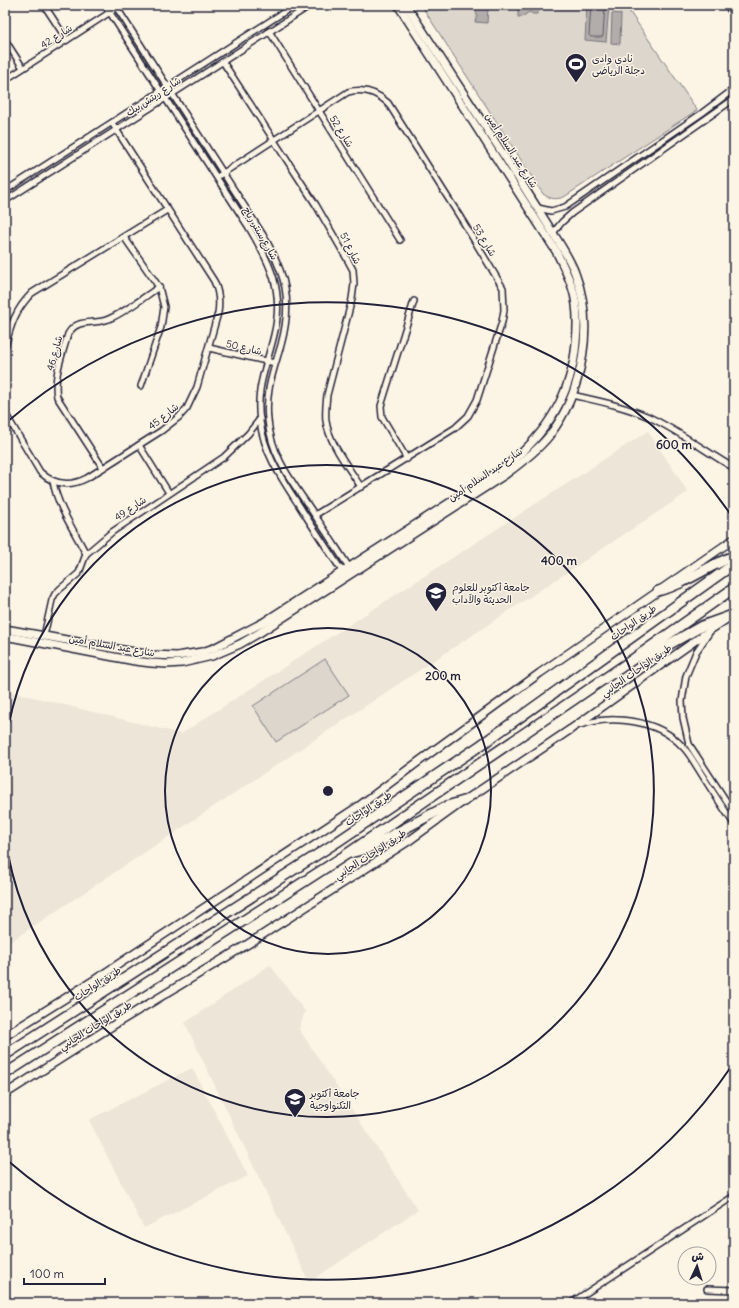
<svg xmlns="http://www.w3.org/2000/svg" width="739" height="1308" font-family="Delius,'Playpen Sans Arabic',sans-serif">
<rect width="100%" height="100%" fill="#fcf5e5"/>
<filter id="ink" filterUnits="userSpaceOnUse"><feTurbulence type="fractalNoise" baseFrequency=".025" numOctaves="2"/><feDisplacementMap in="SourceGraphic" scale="8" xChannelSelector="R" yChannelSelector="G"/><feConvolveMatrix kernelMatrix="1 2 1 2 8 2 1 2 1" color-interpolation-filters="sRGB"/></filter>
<g filter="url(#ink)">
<g fill="#ece5d8">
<polygon points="648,431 688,492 5,945 5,690 181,734"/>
<polygon points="270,965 305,1011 299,1029 418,1210 309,1282 185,1023"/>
<polygon points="192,1068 248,1176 144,1228 89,1120"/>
</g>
<g fill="#dcd6cc" stroke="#7f7c84">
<path d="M 421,5 L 625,5 L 697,110 L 564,197 C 555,200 551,199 543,194 Z"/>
<polygon points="325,659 349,695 276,742 253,706"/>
</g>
<g fill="#b2adab" stroke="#78757e">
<polygon points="474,5 511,5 511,9 488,7 487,23 475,22 477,15"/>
<polygon points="518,5 540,5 540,8 537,14 533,14 529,12 522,17 518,17"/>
<polygon points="587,5 609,5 606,42 585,40"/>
<polygon points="612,13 621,14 620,44 611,43"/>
</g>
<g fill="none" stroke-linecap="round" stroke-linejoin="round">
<polyline stroke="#5c5a68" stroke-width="1" points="591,5 589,35 591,37 601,37 603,36 605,5"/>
<g stroke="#22223b" stroke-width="8">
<g id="street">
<polyline points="44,5 67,40"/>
<path d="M 105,5 L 248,226 C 270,263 285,290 274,335 C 267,365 255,389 260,421 C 264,455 284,482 302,510 C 316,532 330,553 344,574"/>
<path d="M 115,5 L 263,235 C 286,274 293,301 281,345 C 273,372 265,392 268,420 C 271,457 294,484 314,514 C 327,533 339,552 351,570"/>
<polyline points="269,31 400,240"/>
<polyline points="5,40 23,68"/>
<path d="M 223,62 L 316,205 L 346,257 L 353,270 L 354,284 L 352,299 L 327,395 C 326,404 325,412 326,421 C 329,443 349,468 361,487"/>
<polyline points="5,80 112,11"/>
<path d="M 217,177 L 348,92 C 364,88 376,92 388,103 L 462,220 L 503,288 L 504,310 L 502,322 L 477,400 L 468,416 L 455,428 L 315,515"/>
<polyline points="5,191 295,5"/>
<polyline points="5,201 311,5"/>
<polyline points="538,208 551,211 565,207 702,113 734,89"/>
<polyline points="553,233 562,222 572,213 734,99"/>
<polyline points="124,237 159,287 164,307 161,327 141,386"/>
<path d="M 5,347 C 11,325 15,310 32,293 L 167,210"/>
<polyline points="209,348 275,363"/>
<path d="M 572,395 C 598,401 624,406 649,417 C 679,431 705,451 734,468"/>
<path d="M 5,413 L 40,472 C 54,485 70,487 87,478 L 161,431 L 179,417 L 187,408 L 197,387 L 218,313 C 220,301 219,292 214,281 L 112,123"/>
<polyline points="139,445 169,493"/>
<polyline points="407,459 382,417 381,406 414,301"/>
<path d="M 103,468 L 57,397 C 53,376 63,353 68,334 C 77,318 91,325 106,320 C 122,315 144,297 159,287"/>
<path d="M 53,481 C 57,506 75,532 86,554"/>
<polyline points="709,633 696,652 686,676 682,701 683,718 689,744 734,813"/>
<polyline points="44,636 52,600 55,594 60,589 79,573 86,554 112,532 224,457 248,434 260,419"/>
<path d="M 577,726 C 611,714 658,719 683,747 C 689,753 694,762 699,770 C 710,788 722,806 734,824"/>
<polyline points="707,1289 734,1290"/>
<polyline points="571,1303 734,1196"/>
</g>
</g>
<g stroke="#22223b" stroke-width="10">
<g id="secondary">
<polyline points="728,5 734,14"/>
<path d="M 5,629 L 151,655 L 177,656 L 202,652 L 214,648 L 264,622 L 502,469 C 545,437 572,396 576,342 C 578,323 578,305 572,287 C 568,275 562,263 556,251 L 398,5"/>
<path d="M 5,636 L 135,661 L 151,663 L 167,664 L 182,663 L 212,656 L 240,644 L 259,633 L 506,474 C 521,463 537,451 549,436 C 583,392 595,325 575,273 C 570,259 561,246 553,233 C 537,208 521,182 505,157 C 472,106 439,55 406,5"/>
<polyline points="5,1036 96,979 359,806 418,762 540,673 734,539"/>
<polyline points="5,1094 112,1026 248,944 410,840 464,801 571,729 713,628 734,614"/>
</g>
</g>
<g stroke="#22223b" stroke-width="12">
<g id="highway">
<path d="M 658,591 C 686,584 707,566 734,556"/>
<polyline points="642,658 659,650 702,626 730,616"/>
<polyline points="350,853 366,849 447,806 464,801"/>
<polyline points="5,1055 337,842 481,745 734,564"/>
<polyline points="5,1074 347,854 629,662 734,588"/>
</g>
</g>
<use href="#street" stroke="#fcf5e5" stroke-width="5"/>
<use href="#secondary" stroke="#fcf5e5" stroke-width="7"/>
<use href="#highway" stroke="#fcf5e5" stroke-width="9"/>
</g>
</g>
<g fill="none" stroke="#22223b" stroke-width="2">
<circle cx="328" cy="791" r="163"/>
<path d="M5 746A326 326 0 1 1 5 836"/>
<path d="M733 1064A489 489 0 0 1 7 1160M7 422A489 489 0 0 1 733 518"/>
</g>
<defs>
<g id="stadium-pin" transform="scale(1.15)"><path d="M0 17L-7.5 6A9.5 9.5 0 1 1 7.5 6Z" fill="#22223b" stroke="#fcf5e5"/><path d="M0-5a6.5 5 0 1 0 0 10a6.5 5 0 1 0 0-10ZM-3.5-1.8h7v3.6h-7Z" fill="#fff"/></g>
<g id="university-pin" transform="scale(1.15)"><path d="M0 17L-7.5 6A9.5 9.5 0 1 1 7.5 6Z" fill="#22223b" stroke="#fcf5e5"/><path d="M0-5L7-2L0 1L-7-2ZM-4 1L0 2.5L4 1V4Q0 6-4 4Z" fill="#fff"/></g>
</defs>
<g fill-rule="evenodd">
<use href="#stadium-pin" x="576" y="64"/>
<use href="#university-pin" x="436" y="593"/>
<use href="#university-pin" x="295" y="1099"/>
</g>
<g text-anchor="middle" stroke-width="3" stroke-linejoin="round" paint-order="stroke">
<g font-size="10" fill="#22223b" stroke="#fcf5e5">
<text transform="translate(56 36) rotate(-33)" y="4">شارع 42</text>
<text transform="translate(153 96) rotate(-33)" y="4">شارع ريتش بيك</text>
<text transform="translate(342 131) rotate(58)" y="4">شارع 52</text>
<text transform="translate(512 150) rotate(57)" y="4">شارع عبد السلام أمين</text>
<text transform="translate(261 233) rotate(60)" y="4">شارع سنتر رباح</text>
<text transform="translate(485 240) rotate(59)" y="4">شارع 53</text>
<text transform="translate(351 248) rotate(63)" y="4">شارع 51</text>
<text transform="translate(244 347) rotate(13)" y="4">شارع 50</text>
<text transform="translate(54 353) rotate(-75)" y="4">شارع 46</text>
<text transform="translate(163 416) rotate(-39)" y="4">شارع 45</text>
<text transform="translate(485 474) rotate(-34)" y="4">شارع عبد السلام أمين</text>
<text transform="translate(130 508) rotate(-34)" y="4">شارع 49</text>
<text transform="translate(633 622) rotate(-35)" y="4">طريق الواحات</text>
<text transform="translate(112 645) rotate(10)" y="4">شارع عبد السلام أمين</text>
<text transform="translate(636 670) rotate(-35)" y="4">طريق الواحات الجانبي</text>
<text transform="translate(368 808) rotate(-34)" y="4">طريق الواحات</text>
<text transform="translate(370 854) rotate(-33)" y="4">طريق الواحات الجانبي</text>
<text transform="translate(97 983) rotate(-33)" y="4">طريق الواحات</text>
<text transform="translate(95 1025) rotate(-32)" y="4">طريق الواحات الجانبي</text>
</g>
<g font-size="10" fill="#22223b" stroke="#fcf5e5" text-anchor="start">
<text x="592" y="62">نادي وادى<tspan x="592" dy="12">دجلة الرياضى</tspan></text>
<text x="452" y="591">جامعة أكتوبر للعلوم<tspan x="452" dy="12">الحديثة والآداب</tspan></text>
<text x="310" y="1097">جامعة أكتوبر<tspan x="310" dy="12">التكنواوجية</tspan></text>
</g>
</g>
<circle cx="328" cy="791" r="6" fill="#22223b" stroke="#fcf5e5" stroke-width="2"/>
<g font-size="12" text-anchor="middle" font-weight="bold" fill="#22223b" stroke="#fcf5e5" stroke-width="3" stroke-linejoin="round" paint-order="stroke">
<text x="674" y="449">600 m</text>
<text x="559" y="565">400 m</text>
<text x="443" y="680">200 m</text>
</g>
<rect width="739" height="1308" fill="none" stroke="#fcf5e5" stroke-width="20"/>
<rect x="10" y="10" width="719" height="1288" fill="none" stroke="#22223b" stroke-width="1.5" filter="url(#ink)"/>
<g transform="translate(697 1266) rotate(4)"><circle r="19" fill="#fcf5e5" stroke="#a5a1a1"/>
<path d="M0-3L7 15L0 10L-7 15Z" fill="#22223b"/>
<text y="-6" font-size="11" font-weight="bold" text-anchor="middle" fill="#22223b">ش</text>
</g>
<path d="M24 1278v6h81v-6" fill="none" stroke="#22223b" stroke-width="2"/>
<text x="30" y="1278" font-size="12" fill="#22223b" stroke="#fcf5e5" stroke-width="3" paint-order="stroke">100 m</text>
</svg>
